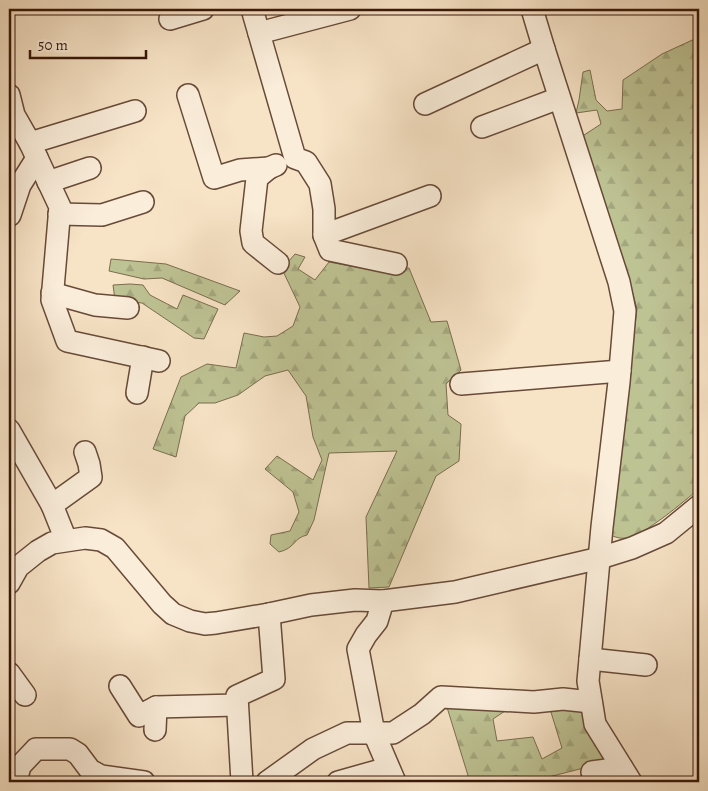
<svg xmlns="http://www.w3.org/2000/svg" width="708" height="791" font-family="Alegreya,serif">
<defs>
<pattern id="forest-firs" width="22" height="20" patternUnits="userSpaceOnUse" patternTransform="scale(1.25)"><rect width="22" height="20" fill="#bec394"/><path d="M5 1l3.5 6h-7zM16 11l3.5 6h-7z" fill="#a4a77e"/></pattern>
</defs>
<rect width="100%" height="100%" fill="#f7e3c6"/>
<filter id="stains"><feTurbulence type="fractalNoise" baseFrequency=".004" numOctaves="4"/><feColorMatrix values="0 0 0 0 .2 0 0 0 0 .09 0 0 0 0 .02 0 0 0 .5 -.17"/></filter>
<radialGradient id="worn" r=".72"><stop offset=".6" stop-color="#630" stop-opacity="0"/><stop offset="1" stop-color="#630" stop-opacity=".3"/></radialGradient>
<g fill="url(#forest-firs)" stroke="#7b6d4e">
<path d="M 699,37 L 699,489 C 684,501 645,535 627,538 C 620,539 614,537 609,534 L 609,522 L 637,309 L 625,265 L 581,137 L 601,124 L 597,110 L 576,113 L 579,100 L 583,72 L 590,70 L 596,100 L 607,111 L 622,109 L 623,80 L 662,54 Z"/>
<path d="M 295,254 L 305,257 L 298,269 L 315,280 L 329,262 L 377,271 L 409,268 L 431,322 L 447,321 L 461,370 L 446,384 L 448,415 L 461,424 L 459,461 L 436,476 L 389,587 L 369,588 L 366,517 L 397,451 L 329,453 L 314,520 L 307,535 C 293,538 296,548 279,552 L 270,544 L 271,535 L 290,531 L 299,512 L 293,492 L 265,469 L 277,456 L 313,480 L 322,460 L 313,437 L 306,396 L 288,370 L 265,376 L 238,395 L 215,403 L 199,403 L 185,416 L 176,457 L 153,449 L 181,377 L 207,364 L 236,368 L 244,333 L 264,337 L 277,336 L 293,326 L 300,307 L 282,269 Z"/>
<polygon points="111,259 166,264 240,291 225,305 162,278 144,279 109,271"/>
<polygon points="130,284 143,285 150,295 177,309 183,295 218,309 204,339 194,338 142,303 115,300 113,285"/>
<polygon points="446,704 511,707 493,719 497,741 533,737 542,759 562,748 550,709 587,710 607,762 537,780 516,776 470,782"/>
</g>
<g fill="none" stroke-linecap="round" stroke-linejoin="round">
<g stroke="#684a38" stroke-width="24">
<g id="minor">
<polyline points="252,9 295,158 306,162 320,184 324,209 324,235 330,250 396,264"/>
<polyline points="532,9 544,49 619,282 625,311 619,382 602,527 588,681 595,724 631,782"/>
<polyline points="170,19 203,9"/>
<polyline points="259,33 350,9"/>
<polyline points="9,95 14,115 30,143 60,207 52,300 67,341 159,361"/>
<polyline points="188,95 214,178 240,170 269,168"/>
<polyline points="425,104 544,49"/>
<polyline points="482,127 559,98"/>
<polyline points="30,143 135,111"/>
<polyline points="276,165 269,168 257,178 251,231 253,243 278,263"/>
<polyline points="48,182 90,168"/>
<polyline points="59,214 102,215 143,202"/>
<polyline points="10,215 20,185 37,158"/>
<polyline points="324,235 430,196"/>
<polyline points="52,293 95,305 128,308"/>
<polyline points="461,384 620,371"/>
<polyline points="137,393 143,357"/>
<polyline points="9,430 52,505"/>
<polyline points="66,540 52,505 91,477 89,464 85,452"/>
<polyline points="9,583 18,567 38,551 52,543 85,538 101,540 115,548 162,604 173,614 190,621 205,624 216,623 269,614 311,605 355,600 383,601 455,592 600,558 632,548 666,533 699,506"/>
<polyline points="383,601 377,621 366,635 358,649 374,733 395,782"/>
<polyline points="590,659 646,665"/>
<polyline points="9,673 25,695"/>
<polyline points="120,686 139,716 156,707 237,705"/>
<polyline points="155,730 156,707"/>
<polyline points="592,772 622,768"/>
<polyline points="16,782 20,766 36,749 70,749 78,754 90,770 101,776 144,782"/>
<polyline points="242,782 237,696 274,679 269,614"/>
<polyline points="267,782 313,749 347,733 393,733 422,714 441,697 534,702 563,699 591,702"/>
<polyline points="338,782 388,768"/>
</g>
</g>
<use href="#minor" stroke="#faedda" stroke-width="21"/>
</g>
<rect width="708" height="791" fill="none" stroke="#f7e3c6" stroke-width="30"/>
<rect x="10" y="10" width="688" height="771" fill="none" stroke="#381709" stroke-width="2.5"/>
<rect x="15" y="15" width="678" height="761" fill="none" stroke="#381709"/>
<path d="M30 50v8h116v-8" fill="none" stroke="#381709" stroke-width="2.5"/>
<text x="38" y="50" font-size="15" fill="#381709" stroke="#faedda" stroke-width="4" paint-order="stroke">50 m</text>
<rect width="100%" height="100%" filter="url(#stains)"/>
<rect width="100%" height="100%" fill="url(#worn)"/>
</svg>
